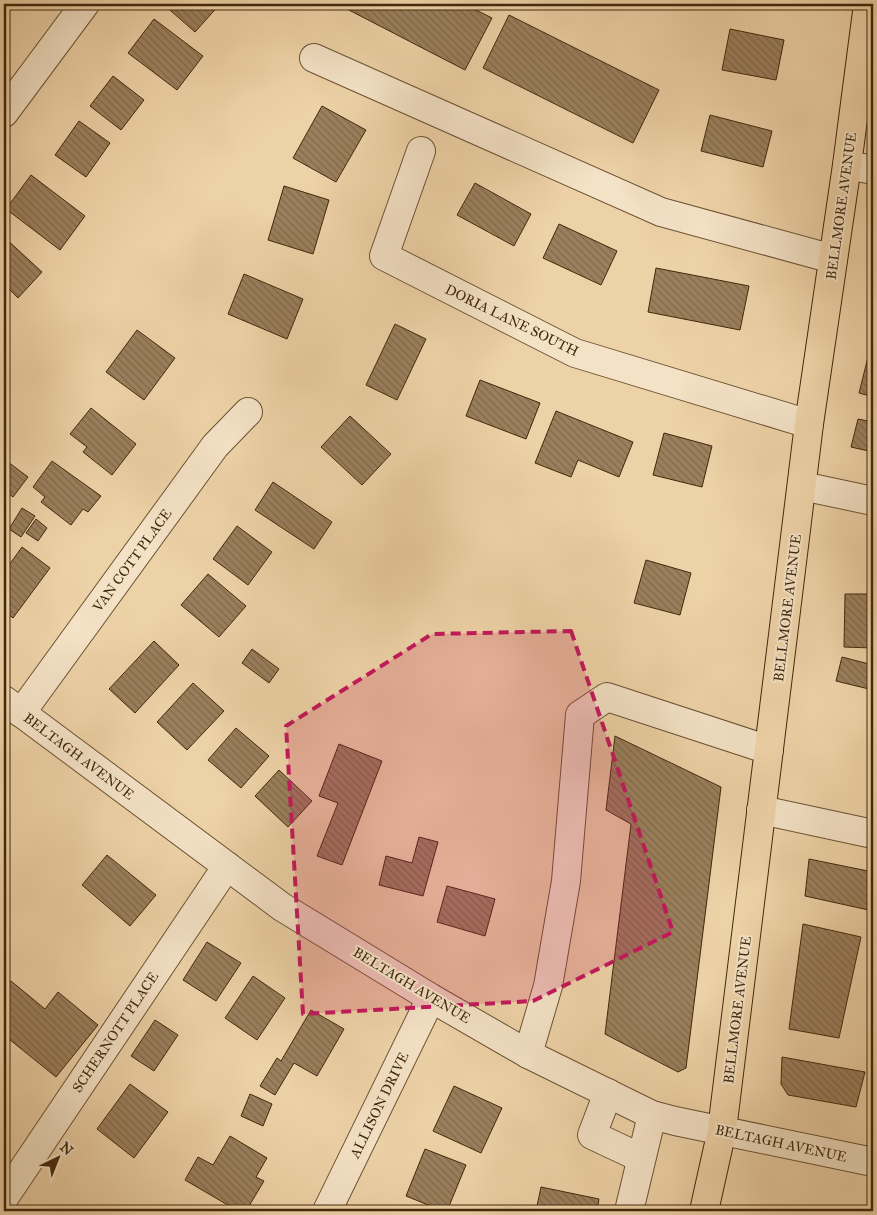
<svg xmlns="http://www.w3.org/2000/svg" width="877" height="1215" font-family="'IM FELL Great Primer',serif">
<defs>
<pattern id="building-back-hatch" width="6" height="6" patternUnits="userSpaceOnUse" patternTransform="scale(1.25)"><rect width="6" height="6" fill="#9b805d"/><path d="M-1 5l2 2M0 0l6 6M5-1l2 2" fill="none" stroke="#80694b"/></pattern>
</defs>
<rect width="100%" height="100%" fill="#eed2a7"/>
<filter id="stains"><feTurbulence type="fractalNoise" baseFrequency=".004" numOctaves="4"/><feColorMatrix values="0 0 0 0 .2 0 0 0 0 .09 0 0 0 0 .02 0 0 0 .5 -.17"/></filter>
<radialGradient id="worn" r=".72"><stop offset=".6" stop-color="#630" stop-opacity="0"/><stop offset="1" stop-color="#630" stop-opacity=".3"/></radialGradient>
<g fill="url(#building-back-hatch)" stroke="#41280c">
<polygon points="163,4 220,4 195,32"/>
<polygon points="347,4 464,4 492,18 465,70 345,8"/>
<polygon points="509,15 659,90 633,143 483,68"/>
<polygon points="154,19 203,56 177,90 128,53"/>
<polygon points="730,29 784,40 776,80 722,70"/>
<polygon points="113,76 144,100 121,130 90,106"/>
<polygon points="322,106 366,130 336,182 293,158"/>
<polygon points="710,115 772,131 763,167 701,151"/>
<polygon points="79,121 110,143 86,177 55,155"/>
<polygon points="31,175 85,216 60,250 6,209"/>
<polygon points="475,183 531,214 514,246 457,215"/>
<polygon points="284,186 329,200 313,254 268,240"/>
<polygon points="559,224 617,251 601,285 543,258"/>
<polygon points="4,237 42,272 18,298 4,284"/>
<polygon points="656,268 749,286 740,330 648,312"/>
<polygon points="244,274 303,299 287,339 228,314"/>
<polygon points="395,324 426,339 397,400 366,385"/>
<polygon points="137,330 175,358 144,400 106,372"/>
<polygon points="873,337 873,397 859,393"/>
<polygon points="480,380 540,403 526,439 466,416"/>
<polygon points="91,408 136,444 112,475 83,452 87,447 70,434"/>
<polygon points="556,411 633,442 619,477 578,460 571,477 535,463"/>
<polygon points="350,416 391,454 362,485 321,447"/>
<polygon points="858,419 873,422 873,452 851,447"/>
<polygon points="664,433 712,446 702,487 653,475"/>
<polygon points="52,461 101,496 88,512 83,509 71,525 41,502 45,497 33,487"/>
<polygon points="8,462 28,477 13,497 4,490 4,468"/>
<polygon points="273,482 332,522 314,549 255,510"/>
<polygon points="22,508 35,516 21,537 9,529"/>
<polygon points="36,519 47,528 38,541 26,533"/>
<polygon points="237,526 272,552 248,585 213,559"/>
<polygon points="22,547 50,568 13,618 4,611 4,572"/>
<polygon points="646,560 691,573 680,615 634,603"/>
<polygon points="208,574 246,606 219,637 181,605"/>
<polygon points="845,594 873,594 873,648 844,647"/>
<polygon points="154,641 179,665 135,713 109,689"/>
<polygon points="252,649 279,669 269,683 242,663"/>
<polygon points="842,657 873,665 873,690 836,681"/>
<polygon points="193,683 224,711 187,750 157,722"/>
<polygon points="236,728 269,756 241,788 208,760"/>
<polygon points="615,736 721,787 686,1068 678,1072 605,1034 631,824 606,810"/>
<polygon points="339,744 382,761 342,865 317,856 338,803 319,796"/>
<polygon points="279,770 312,801 288,827 255,796"/>
<polygon points="419,837 438,842 423,896 379,885 386,856 412,863"/>
<polygon points="107,855 156,895 130,926 82,885"/>
<polygon points="809,859 873,872 873,911 805,896"/>
<polygon points="447,886 495,899 485,936 437,922"/>
<polygon points="803,924 861,937 839,1038 789,1029"/>
<polygon points="207,942 241,963 216,1001 183,980"/>
<polygon points="253,976 285,998 257,1040 225,1018"/>
<polygon points="11,981 45,1009 58,992 98,1025 56,1077 4,1035 4,989"/>
<polygon points="311,1010 344,1029 317,1076 294,1063 275,1095 260,1086 277,1058 281,1061"/>
<polygon points="155,1020 178,1035 154,1071 131,1056"/>
<polygon points="782,1057 865,1072 856,1107 788,1095 781,1084"/>
<polygon points="130,1084 168,1112 134,1158 97,1129"/>
<polygon points="454,1086 502,1108 481,1153 433,1131"/>
<polygon points="250,1094 272,1104 263,1126 241,1116"/>
<polygon points="230,1136 267,1158 256,1177 264,1181 246,1211 238,1211 185,1180 198,1157 213,1165"/>
<polygon points="425,1149 466,1165 447,1211 443,1211 406,1196"/>
<polygon points="541,1187 599,1199 597,1211 536,1211"/>
</g>
<g fill="none" stroke-linecap="round" stroke-linejoin="round">
<g stroke="#6c5233" stroke-width="30">
<g id="minor">
<polyline points="314,58 661,212 833,259"/>
<polyline points="4,113 85,4"/>
<polyline points="421,151 384,256 575,353 809,424"/>
<polyline points="847,165 873,170"/>
<polyline points="802,486 873,501"/>
<polyline points="4,700 282,907 431,998 528,1054 652,1115 675,1121 873,1162"/>
<polyline points="21,713 215,446 248,412"/>
<polyline points="761,810 873,834"/>
<polyline points="528,1054 548,986 566,881 580,715 607,697 769,750"/>
<polyline points="608,1093 592,1135 641,1158"/>
<polyline points="4,1198 227,866"/>
<polyline points="327,1211 431,998"/>
<polyline points="629,1211 652,1115"/>
</g>
</g>
<g stroke="#41280c" stroke-width="30">
<polyline id="major" points="704,1211 722,1130 809,424 847,165 868,4"/>
</g>
<use href="#minor" stroke="#f4e2c6" stroke-width="28"/>
<use href="#major" stroke="#eed2a7" stroke-width="28"/>
</g>
<path fill="#c2185b" fill-opacity="0.2" stroke="#c2185b" stroke-width="4" stroke-dasharray="10 6" stroke-linejoin="round" d="M 571,631 L 673,932 L 533,1001 L 303,1014 L 286,726 L 432,634 Z"/>
<g text-anchor="middle" stroke-width="4" stroke-linejoin="round" paint-order="stroke">
<g font-size="14" fill="#41280c" stroke="#f4e2c6">
<text transform="translate(841 206) rotate(-82)" y="5">BELLMORE AVENUE</text>
<text transform="translate(512 320) rotate(26)" y="5">DORIA LANE SOUTH</text>
<text transform="translate(132 560) rotate(-54)" y="5">VAN COTT PLACE</text>
<text transform="translate(787 608) rotate(-83)" y="5">BELLMORE AVENUE</text>
<text transform="translate(79 756) rotate(37)" y="5">BELTAGH AVENUE</text>
<text transform="translate(412 985) rotate(31)" y="5">BELTAGH AVENUE</text>
<text transform="translate(737 1010) rotate(-83)" y="5">BELLMORE AVENUE</text>
<text transform="translate(115 1032) rotate(-56)" y="5">SCHERNOTT PLACE</text>
<text transform="translate(379 1105) rotate(-64)" y="5">ALLISON DRIVE</text>
<text transform="translate(781 1143) rotate(12)" y="5">BELTAGH AVENUE</text>
</g>
</g>
<rect width="877" height="1215" fill="none" stroke="#eed2a7" stroke-width="20"/>
<rect x="5" y="5" width="867" height="1205" fill="none" stroke="#41280c" stroke-width="2.5"/>
<rect x="10" y="10" width="857" height="1195" fill="none" stroke="#41280c"/>
<g transform="translate(58 1158) rotate(43)" stroke="#f4e2c6" stroke-width="4" paint-order="stroke">
<path d="M0-4L9 19L0 12L-9 19Z" fill="#41280c"/>
<text y="-8" font-size="14" font-weight="bold" text-anchor="middle" fill="#41280c">N</text>
</g>
<rect width="100%" height="100%" filter="url(#stains)"/>
<rect width="100%" height="100%" fill="url(#worn)"/>
</svg>
